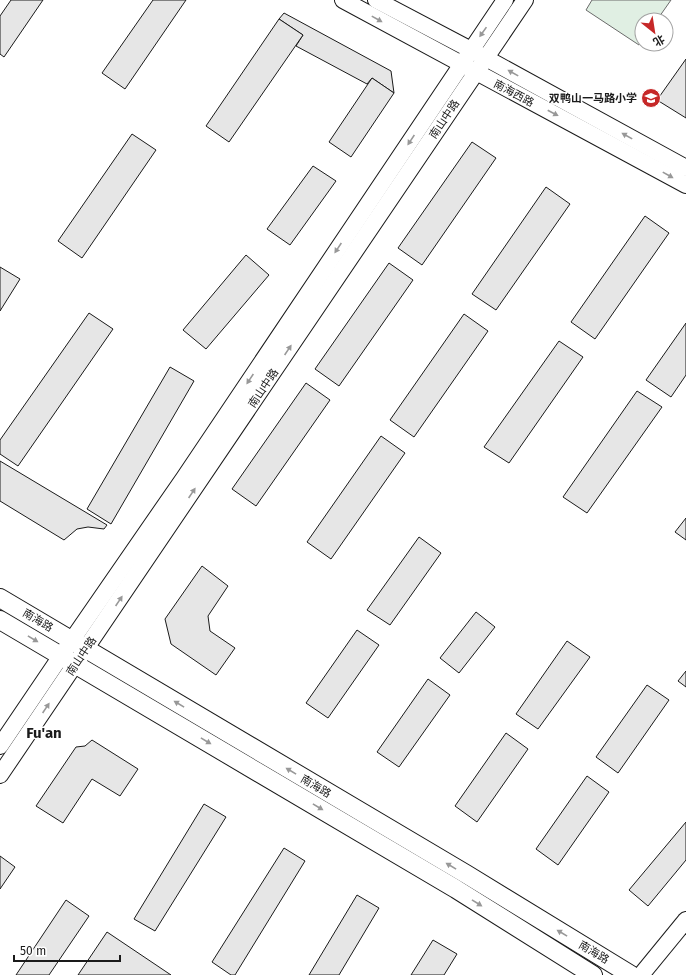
<svg xmlns="http://www.w3.org/2000/svg" width="686" height="975" font-family="'Fira Sans','Noto Sans SC',sans-serif">
<rect width="100%" height="100%" fill="#fff"/>
<polygon fill="#e0efe3" stroke="#6a6a6a" points="592,0 671,0 657,20 642,20 642,41 639,45 586,10"/>
<g fill="#e6e6e6" stroke="#1a1a1a">
<polygon points="11,0 43,0 4,57 0,54 0,16"/>
<polygon points="153,0 186,0 125,89 102,73"/>
<polygon points="284,13 391,71 394,93 372,78 367,84 296,46 303,35 279,19"/>
<polygon points="279,19 303,35 229,142 206,126"/>
<polygon points="686,59 686,118 657,100"/>
<polygon points="372,78 394,93 351,157 329,142"/>
<polygon points="132,134 156,150 82,258 58,241"/>
<polygon points="472,142 496,158 422,265 398,248"/>
<polygon points="313,166 336,181 290,245 267,229"/>
<polygon points="546,187 570,204 496,310 472,294"/>
<polygon points="645,216 669,233 595,339 571,322"/>
<polygon points="246,255 269,275 206,349 183,330"/>
<polygon points="389,263 413,280 339,386 315,369"/>
<polygon points="0,267 20,279 0,311"/>
<polygon points="89,313 113,329 18,466 0,454 0,440"/>
<polygon points="464,314 488,331 414,437 390,420"/>
<polygon points="686,323 686,375 671,397 646,380"/>
<polygon points="559,341 583,357 509,463 484,447"/>
<polygon points="170,367 194,381 111,524 87,509"/>
<polygon points="306,383 330,400 256,506 232,489"/>
<polygon points="637,391 662,407 587,513 563,497"/>
<polygon points="381,436 405,453 331,559 307,542"/>
<polygon points="0,461 107,525 104,529 88,527 77,529 64,540 0,501"/>
<polygon points="686,518 686,540 675,532"/>
<polygon points="419,537 441,553 390,625 367,610"/>
<polygon points="202,566 228,586 208,616 210,631 235,648 216,675 171,644 165,619"/>
<polygon points="476,612 495,627 459,673 440,658"/>
<polygon points="357,630 379,645 328,718 306,703"/>
<polygon points="567,641 590,657 538,729 516,714"/>
<polygon points="686,671 686,687 678,681"/>
<polygon points="428,679 450,695 399,767 377,752"/>
<polygon points="647,685 669,700 618,773 596,757"/>
<polygon points="506,733 528,749 477,822 455,806"/>
<polygon points="92,740 138,769 120,796 92,779 63,823 36,806 76,747 85,746"/>
<polygon points="587,776 609,792 558,865 536,849"/>
<polygon points="204,804 226,817 155,931 134,919"/>
<polygon points="686,822 686,860 648,906 629,890"/>
<polygon points="284,848 305,861 235,975 231,975 212,962"/>
<polygon points="0,856 15,867 0,889"/>
<polygon points="357,895 379,908 339,975 309,975"/>
<polygon points="66,900 89,916 49,975 16,975"/>
<polygon points="107,932 171,975 78,975"/>
<polygon points="433,940 457,954 444,975 411,975"/>
</g>
<g fill="none" stroke-linecap="round" stroke-linejoin="round">
<g stroke="#1a1a1a" stroke-width="18">
<g id="tertiary">
<polyline points="343,0 686,185"/>
<polyline points="376,0 471,50 686,168"/>
<polyline points="0,746 61,656 184,478 505,0"/>
<polyline points="0,775 525,0"/>
<polyline points="641,975 686,920"/>
</g>
</g>
<g stroke="#1a1a1a" stroke-width="20">
<g id="secondary">
<polyline points="0,598 466,874 631,975"/>
<polyline points="0,620 456,889 593,975"/>
</g>
</g>
<use href="#tertiary" stroke="#fff" stroke-width="16"/>
<use href="#secondary" stroke="#fff" stroke-width="18"/>
</g>
<defs><path id="oneway-solid" d="M-6-.8H1V-3.2L6.5 0L1 3.2V.8H-6Z"/></defs>
<g fill="#989898">
<use href="#oneway-solid" transform="translate(377 19) rotate(29)"/>
<use href="#oneway-solid" transform="translate(483 32) rotate(125)"/>
<use href="#oneway-solid" transform="translate(513 73) rotate(-151)"/>
<use href="#oneway-solid" transform="translate(553 113) rotate(28)"/>
<use href="#oneway-solid" transform="translate(627 136) rotate(-151)"/>
<use href="#oneway-solid" transform="translate(411 140) rotate(124)"/>
<use href="#oneway-solid" transform="translate(668 175) rotate(29)"/>
<use href="#oneway-solid" transform="translate(338 248) rotate(124)"/>
<use href="#oneway-solid" transform="translate(288 350) rotate(-56)"/>
<use href="#oneway-solid" transform="translate(250 379) rotate(124)"/>
<use href="#oneway-solid" transform="translate(192 493) rotate(-56)"/>
<use href="#oneway-solid" transform="translate(119 601) rotate(-56)"/>
<use href="#oneway-solid" transform="translate(33 639) rotate(31)"/>
<use href="#oneway-solid" transform="translate(179 704) rotate(-149)"/>
<use href="#oneway-solid" transform="translate(46 708) rotate(-56)"/>
<use href="#oneway-solid" transform="translate(206 741) rotate(31)"/>
<use href="#oneway-solid" transform="translate(291 771) rotate(-149)"/>
<use href="#oneway-solid" transform="translate(318 807) rotate(31)"/>
<use href="#oneway-solid" transform="translate(451 866) rotate(-149)"/>
<use href="#oneway-solid" transform="translate(477 903) rotate(32)"/>
<use href="#oneway-solid" transform="translate(562 933) rotate(-149)"/>
</g>
<defs>
<g id="school-disc" transform="scale(1)"><circle r="9.5" fill="#c62828" stroke="#fff"/><path d="M0-5L7-2L0 1L-7-2ZM-4 1L0 2.5L4 1V4Q0 6-4 4Z" fill="#fff"/></g>
</defs>
<g fill-rule="evenodd">
<use href="#school-disc" x="651" y="98"/>
</g>
<g text-anchor="middle" stroke-width="3" stroke-linejoin="round" paint-order="stroke">
<g font-size="11" fill="#1a1a1a" stroke="#fff">
<text transform="translate(514 93) rotate(28)" y="4">南海西路</text>
<text transform="translate(444 119) rotate(-56)" y="4">南山中路</text>
<text transform="translate(263 388) rotate(-56)" y="4">南山中路</text>
<text transform="translate(38 620) rotate(31)" y="4">南海路</text>
<text transform="translate(81 656) rotate(-56)" y="4">南山中路</text>
<text transform="translate(316 786) rotate(31)" y="4">南海路</text>
<text transform="translate(594 952) rotate(31)" y="4">南海路</text>
</g>
<g font-size="11" font-weight="bold" fill="#1a1a1a" stroke="#fff" text-anchor="end">
<text x="637" y="102">双鸭山一马路小学</text>
</g>
<g font-size="15" font-weight="bold" fill="#1a1a1a" stroke="#fff">
<text x="44" y="738">Fu'an</text>
</g>
</g>
<g transform="translate(654 32) rotate(150)"><circle r="19" fill="#ffffff" stroke="#a3a3a3"/>
<path d="M0-3L7 15L0 10L-7 15Z" fill="#c62828"/>
<text y="-6" font-size="11" font-weight="bold" text-anchor="middle" fill="#1a1a1a">北</text>
</g>
<path d="M14 955v6h106v-6" fill="none" stroke="#1a1a1a" stroke-width="2"/>
<text x="20" y="955" font-size="12" fill="#1a1a1a" stroke="#ffffff" stroke-width="3" paint-order="stroke">50 m</text>
</svg>
